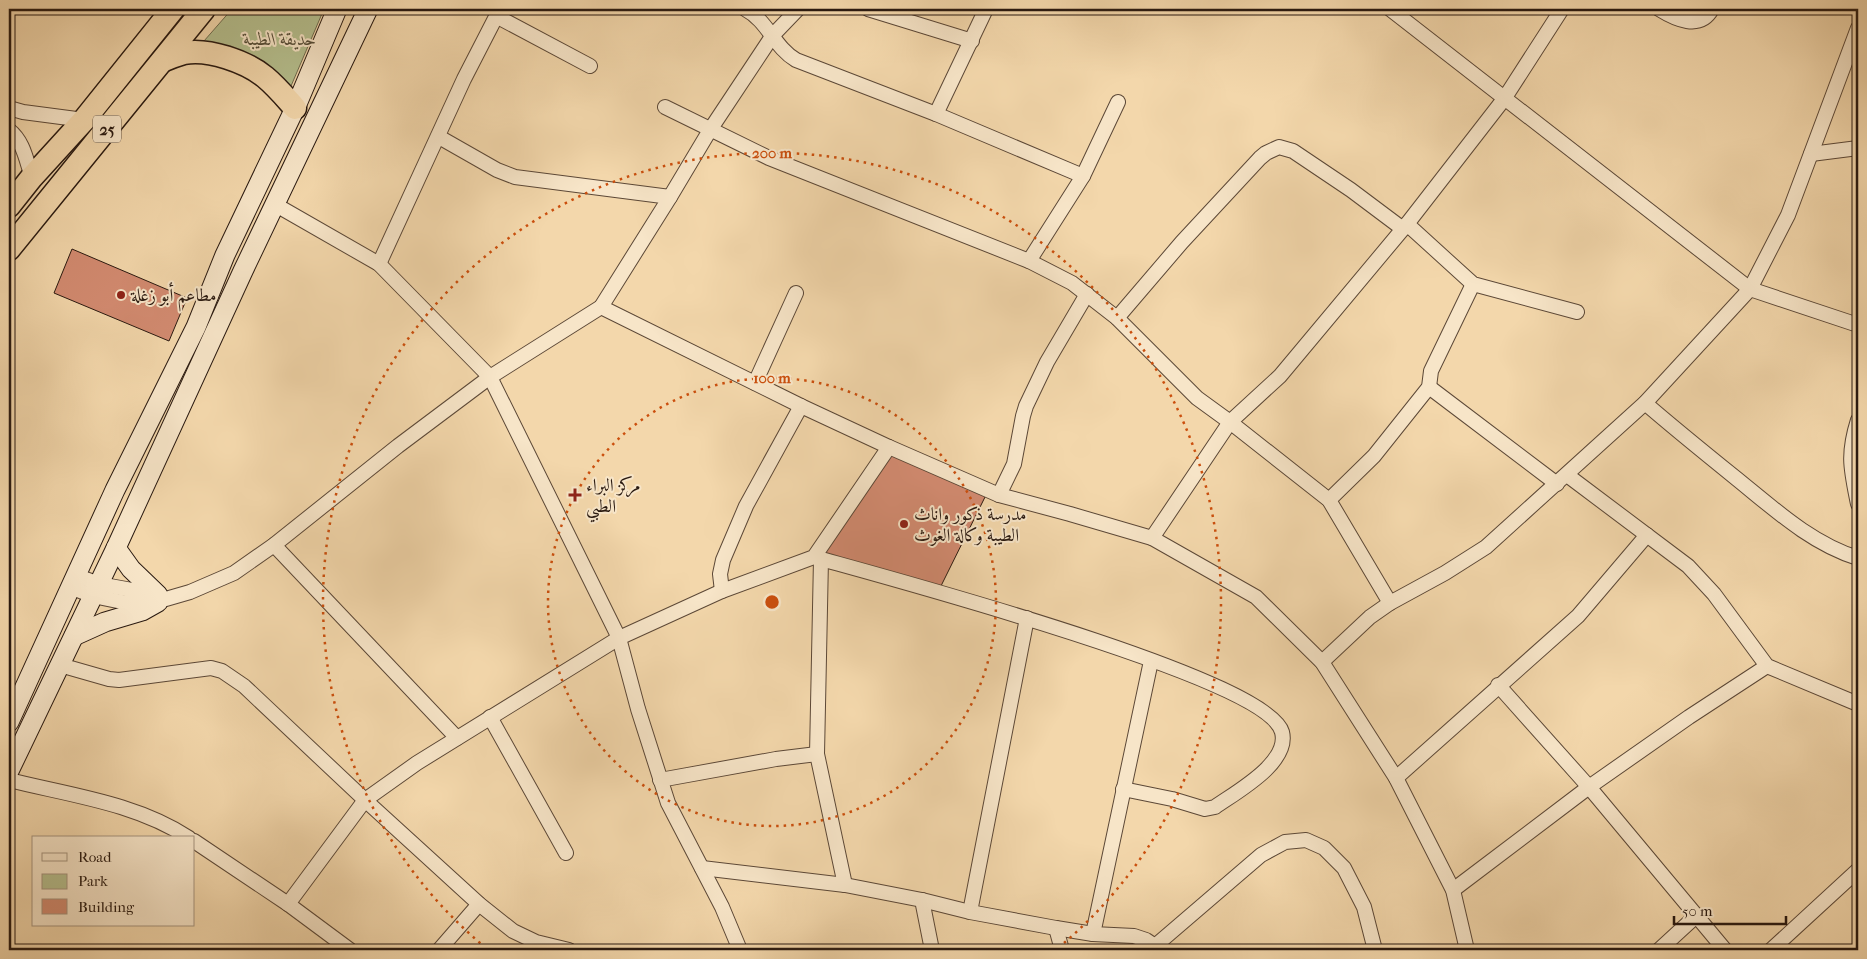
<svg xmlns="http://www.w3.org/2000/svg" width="1867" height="959" font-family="'IM FELL French Canon',Amiri,serif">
<rect width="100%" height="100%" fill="#f3d7ab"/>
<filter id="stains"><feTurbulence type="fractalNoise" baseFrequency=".004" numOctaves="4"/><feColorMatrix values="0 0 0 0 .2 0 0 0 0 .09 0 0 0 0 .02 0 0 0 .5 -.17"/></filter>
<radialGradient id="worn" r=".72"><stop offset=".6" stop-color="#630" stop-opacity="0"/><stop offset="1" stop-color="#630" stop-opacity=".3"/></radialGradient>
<path fill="#b5bf8e" stroke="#6f6c4f" d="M 232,9 L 324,9 L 291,86 C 261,60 244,49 204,41 Z"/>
<g fill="#d38b71" stroke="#291910">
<polygon points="72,249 187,298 169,341 54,293"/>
<polygon points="889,447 988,491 938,592 814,557"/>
</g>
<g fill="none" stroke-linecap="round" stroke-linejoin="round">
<g stroke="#5c4837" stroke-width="16">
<g id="minor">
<path d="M 745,9 C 768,21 774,47 796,60 L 936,114 L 1083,176"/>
<polyline points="868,9 972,41"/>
<polyline points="1390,9 1750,289 1858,325"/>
<path d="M 1659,9 C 1675,19 1700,31 1712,9"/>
<polyline points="496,16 590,66"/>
<polyline points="665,107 769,158 1029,261 1072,283 1117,318 1197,398 1230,422 1329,500 1390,603"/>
<polyline points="9,108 23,112 84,120"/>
<polyline points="936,114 986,9"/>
<path d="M 9,130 C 24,142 26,160 32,177"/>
<polyline points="439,137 497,170 515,177 670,197"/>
<polyline points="1811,154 1858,148"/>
<polyline points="276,205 379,264 490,377 619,638 638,709 668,803 722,907 740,950"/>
<polyline points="1407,224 1473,284 1577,312"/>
<polyline points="1029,261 1083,176 1118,102"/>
<polyline points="379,264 464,79 500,9"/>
<polyline points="601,307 801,406 889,447 999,495 1070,514 1152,538 1256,597 1322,662 1396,778 1453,890 1467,950"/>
<polyline points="1117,318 1182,242 1260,158 1266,153 1279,147 1293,151 1351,190 1403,229"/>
<polyline points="755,383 796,293"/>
<polyline points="1429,387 1557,484"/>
<path d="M 1645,403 C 1675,429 1706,454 1737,479 C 1774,509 1812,544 1858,558"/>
<path d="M 1858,420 C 1847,455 1851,469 1858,504"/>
<polyline points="1567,475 1688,566 1714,594 1767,666 1858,704"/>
<polyline points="999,495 1014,464 1023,416 1026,406 1047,362 1087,294"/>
<polyline points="1329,500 1374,456 1429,387 1431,371 1473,284"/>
<polyline points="1152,538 1230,422 1280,376 1407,224 1504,99 1562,9"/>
<polyline points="274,545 457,738"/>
<path d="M 814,557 C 881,576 1267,678 1282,732 C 1290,763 1236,792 1215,807 L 1205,809 L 1172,799 L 1123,789"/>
<polyline points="821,559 817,754 845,885"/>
<polyline points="75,575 99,584 159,595"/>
<polyline points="70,587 93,596 127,603 152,603 190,592 234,573 274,545 398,446 490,377 601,307 670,197 710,130 773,35 798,9"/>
<polyline points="722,591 720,574 723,560 746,506 801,406"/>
<polyline points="1322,662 1370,617 1390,603 1445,573 1486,547 1645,403 1750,289 1788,215 1858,28"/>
<polyline points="60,665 109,679 119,680 211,668 222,671 244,686 365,800 479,904 513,931 536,942 569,950"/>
<polyline points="1498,685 1589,787 1725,950"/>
<polyline points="490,717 566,853"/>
<polyline points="1396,778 1578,616 1647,535"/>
<path d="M 9,780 C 69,795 136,803 189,838"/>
<polyline points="660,780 776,759 817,754"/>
<polyline points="194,841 288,904 350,950"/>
<polyline points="702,868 845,885 922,900 970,912 1056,928 1093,934 1134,936 1146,940 1155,946 1156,950"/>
<polyline points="1453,890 1589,787 1689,717 1767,666"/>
<polyline points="922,900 932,950"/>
<polyline points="288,904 365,800 417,763 619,638 722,591 814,557 889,447"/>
<polyline points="970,912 1027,618"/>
<polyline points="1056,928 1062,950"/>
<polyline points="1093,934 1151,661"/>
<polyline points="1155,946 1261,855 1285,842 1306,840 1324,848 1344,868 1364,907 1375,950"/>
<polyline points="439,950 479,904"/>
<polyline points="1659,950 1696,916"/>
<polyline points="1771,950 1858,870"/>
</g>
</g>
<g stroke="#291910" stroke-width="21">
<g id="secondary">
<polyline points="116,548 131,569 158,595"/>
<polyline points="74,636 105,622 142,611 158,602"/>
<polyline points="9,722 115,490 196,327 225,255 297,104 337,9"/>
<polyline points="9,771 116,548 243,271 368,9"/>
</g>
</g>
<g stroke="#291910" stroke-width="25">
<g id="trunk">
<path d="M 162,61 C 169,58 177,55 184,53 C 208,48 247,62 265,77 C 276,86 286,98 295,108"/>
<polyline points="9,206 32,177 84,120 173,9"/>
<polyline points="9,249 204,9"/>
</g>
</g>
<use href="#minor" stroke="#f7e5c8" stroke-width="14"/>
<use href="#secondary" stroke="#f7e5c8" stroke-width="19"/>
<use href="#trunk" stroke="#f3d7ab" stroke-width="22"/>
</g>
<g fill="none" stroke="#cb4f0d" stroke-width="2.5" stroke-dasharray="2.5 5">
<circle cx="772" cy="602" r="224"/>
<path d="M486 948A449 449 0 1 1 1058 948"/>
</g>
<g fill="#8f2418" stroke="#f7e5c8" stroke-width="2">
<circle cx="121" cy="295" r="5"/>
<path d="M572.5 487.5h5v5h5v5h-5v5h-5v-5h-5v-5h5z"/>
<circle cx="904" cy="524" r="5"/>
</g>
<g text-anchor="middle" stroke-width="4" stroke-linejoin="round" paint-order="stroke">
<rect fill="#f7e5c8" stroke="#675647" stroke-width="1" x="93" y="115.5" width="28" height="27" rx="4"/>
<g font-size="16" font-weight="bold" fill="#291910">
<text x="107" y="135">25</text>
</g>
<g font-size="18" font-style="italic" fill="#534b36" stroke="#f7e5c8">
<text x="280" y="45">حديقة الطيبة</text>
</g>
<g font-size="18" fill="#291910" stroke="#f7e5c8" text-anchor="start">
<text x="131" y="301">مطاعم أبو زغلة</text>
<text x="586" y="491">مركز البراء<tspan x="586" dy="21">الطبي</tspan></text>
<text x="914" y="520">مدرسة ذكور واناث<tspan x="914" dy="21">الطيبة وكالة الغوث</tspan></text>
</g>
</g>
<circle cx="772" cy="602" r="8" fill="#cb4f0d" stroke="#f7e5c8" stroke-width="2.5"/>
<g font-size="15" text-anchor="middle" font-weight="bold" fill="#cb4f0d" stroke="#f7e5c8" stroke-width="4" stroke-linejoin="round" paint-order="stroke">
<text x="772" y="158">200 m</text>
<text x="772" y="383">100 m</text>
</g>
<rect width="1867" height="959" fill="none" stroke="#f3d7ab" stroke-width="30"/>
<rect x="10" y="10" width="1847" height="939" fill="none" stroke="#291910" stroke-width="2.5"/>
<rect x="15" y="15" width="1837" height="929" fill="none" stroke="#291910"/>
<rect x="32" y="836" width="162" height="90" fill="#f7e5c8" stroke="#a5937e"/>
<rect x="42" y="853" width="25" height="8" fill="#f7e5c8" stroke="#a5937e"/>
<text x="78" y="862" font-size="15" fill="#291910">Road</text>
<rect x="42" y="874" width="25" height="15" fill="#b5bf8e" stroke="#a5937e"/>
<text x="78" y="886" font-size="15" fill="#291910">Park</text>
<rect x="42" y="899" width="25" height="15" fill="#d38b71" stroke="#a5937e"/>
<text x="78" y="912" font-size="15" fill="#291910">Building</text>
<path d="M1674 916v8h112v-8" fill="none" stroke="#291910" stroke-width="2.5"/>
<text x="1682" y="916" font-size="15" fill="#291910" stroke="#f7e5c8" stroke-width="4" paint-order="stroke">50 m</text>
<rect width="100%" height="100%" filter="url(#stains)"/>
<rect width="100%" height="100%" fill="url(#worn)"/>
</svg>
